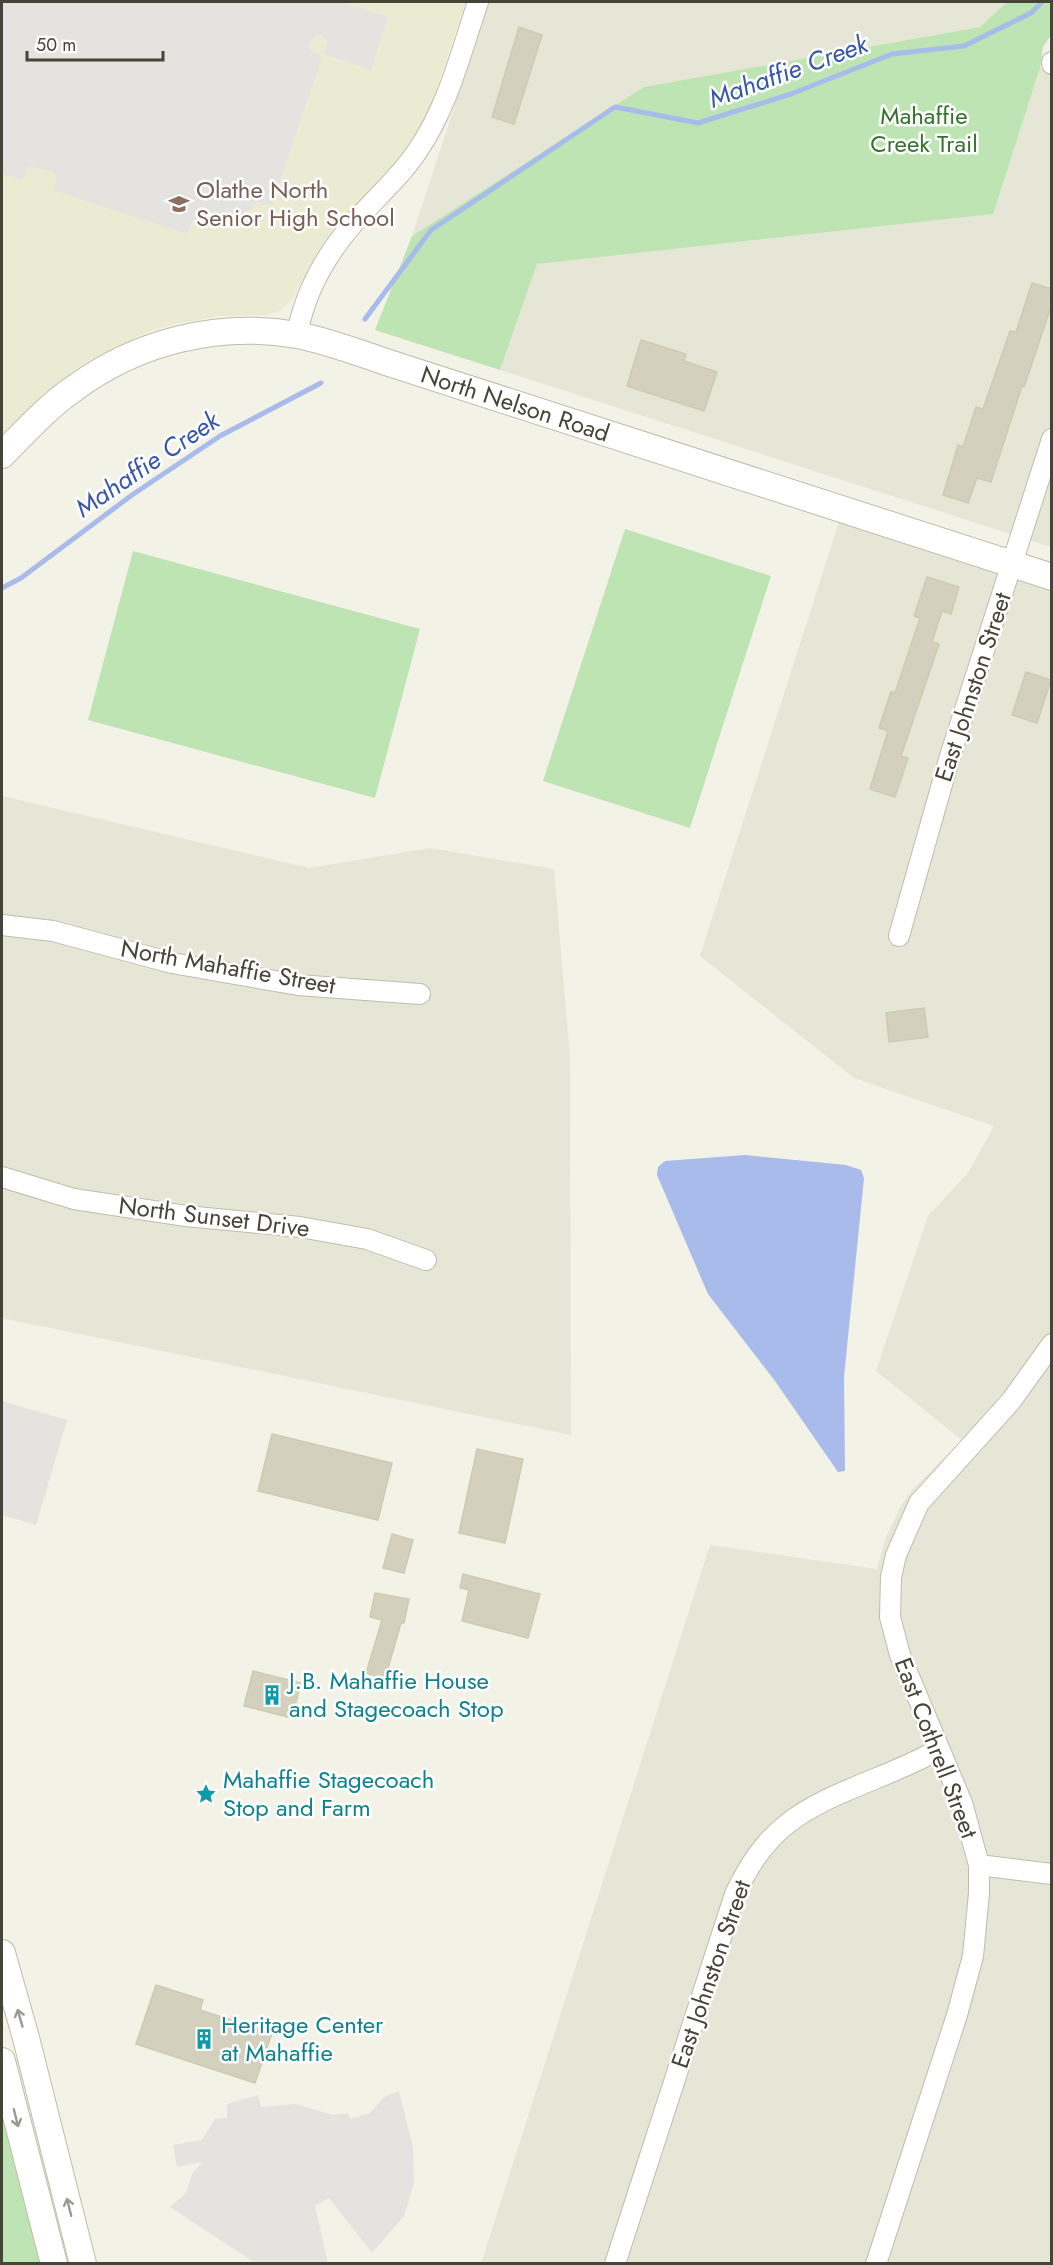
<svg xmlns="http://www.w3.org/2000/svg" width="1053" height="2265" font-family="Jost,sans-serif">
<rect width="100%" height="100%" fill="#f2f2e7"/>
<g fill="#e6e6d6">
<polygon points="489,2 1007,2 980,27 644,87 412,236"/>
<polygon points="1051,64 1051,547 500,370 537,264 992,214 1040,68"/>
<polygon points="839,522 1051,590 1051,2263 481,2264 710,1545 877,1569 885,1539 901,1506 912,1490 962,1440 876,1371 928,1216 968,1173 994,1126 854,1078 700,956"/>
<polygon points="2,796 309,868 430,848 554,869 570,1058 571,1435 2,1318"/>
</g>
<polygon fill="#eaebd2" points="2,2 466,2 427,117 398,160 335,227 310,265 294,297 280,311 266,315 220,316 175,324 145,333 86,362 56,385 2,438"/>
<g fill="#bfe4b3">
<polygon points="1007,2 1051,2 1051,35 1043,47 1040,68 993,214 537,264 500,370 375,330 412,236 644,87 980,27"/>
<polygon points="625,529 771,576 690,828 543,781"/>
<polygon points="133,551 420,629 375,798 88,720"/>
<polygon points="2,2090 46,2263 2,2263"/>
</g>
<g fill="#e4e3df">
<polygon points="2,2 342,2 388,17 371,70 324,54 328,41 322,35 315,36 309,43 309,50 322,57 272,205 256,202 245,217 236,223 225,225 193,220 187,234 53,190 57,177 53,172 29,166 22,180 2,173"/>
<polygon points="2,1401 67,1420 36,1525 2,1515"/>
<polygon points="399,2091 413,2147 414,2183 404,2216 372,2253 329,2198 315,2206 328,2263 255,2263 170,2207 186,2193 192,2174 202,2162 177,2167 173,2145 202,2140 215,2119 227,2118 227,2104 258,2095 261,2107 296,2104 333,2115 348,2113 350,2119 370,2113 384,2097"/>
</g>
<polygon fill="#a8bbeb" points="745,1155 846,1165 861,1170 864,1178 844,1377 845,1471 838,1472 775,1381 708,1294 657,1175 658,1167 665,1161"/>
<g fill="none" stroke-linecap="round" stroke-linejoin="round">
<g stroke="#a8bbeb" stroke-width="5">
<polyline points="365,319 431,230 615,107 698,123 791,94 892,54 964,46 1031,13 1042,2"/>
<polyline points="2,588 21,578 132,495 220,436 321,383"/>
</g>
</g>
<g fill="#d3d1bd" stroke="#cecbb1" stroke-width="1.5">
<polygon points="519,27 542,35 514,124 492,117"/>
<polygon points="1032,283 1052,289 1052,304 1024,387 1022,386 991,482 977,478 968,503 943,495 958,445 963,447 976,407 983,409 1010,331 1016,332"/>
<polygon points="641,340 686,354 684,361 717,372 704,411 627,386"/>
<polygon points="927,577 959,587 951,614 942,611 932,642 939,644 901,756 908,758 895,797 870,789 888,731 879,728 891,692 895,693 920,618 914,616"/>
<polygon points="1026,672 1051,680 1037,723 1012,715"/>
<polygon points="924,1008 928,1037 889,1042 886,1013"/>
<polygon points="272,1434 392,1463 378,1520 258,1491"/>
<polygon points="477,1449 523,1459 505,1543 459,1533"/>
<polygon points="392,1534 413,1540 404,1573 383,1568"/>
<polygon points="463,1574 540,1594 528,1638 462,1621 469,1590 460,1588"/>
<polygon points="375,1593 409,1599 404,1623 401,1623 385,1679 366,1673 382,1620 370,1617"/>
<polygon points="253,1671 301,1683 292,1718 244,1706"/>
<polygon points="156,1985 203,2000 200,2010 272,2033 255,2083 136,2044"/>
</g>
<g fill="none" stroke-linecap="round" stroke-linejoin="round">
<g stroke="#bdbdab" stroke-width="22">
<g id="minor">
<polyline points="1052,62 1052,64"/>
<path d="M 297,335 C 304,295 324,258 351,226 C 373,200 399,179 418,150 C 448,106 461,52 478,2"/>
<polyline points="2,925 53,931 172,963 298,985 420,994"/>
<polyline points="899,936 950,756 1052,439"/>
<polyline points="2,1177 74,1199 186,1216 300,1227 367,1239 426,1260"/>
<polyline points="979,1865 1052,1874"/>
<path d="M 615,2264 L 735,1894 C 748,1867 763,1843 787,1824 C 828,1791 892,1777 939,1749"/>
<polyline points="876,2264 957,2015 973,1956 979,1893 979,1865 962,1803 900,1655 890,1617 891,1577 896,1555 919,1503 1011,1401 1052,1344"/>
</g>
</g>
<g stroke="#bdbdab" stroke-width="28">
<g id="tertiary">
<path d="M 2,455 C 24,433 46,408 72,390 C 136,342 218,321 297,335 C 328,341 359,353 389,363 L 1052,577"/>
<polyline points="2,1953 26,2038 83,2264"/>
<polyline points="2,2061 54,2264"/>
</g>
</g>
<use href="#minor" stroke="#fff" stroke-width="20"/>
<use href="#tertiary" stroke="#fff" stroke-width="26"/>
</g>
<defs><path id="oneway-shaft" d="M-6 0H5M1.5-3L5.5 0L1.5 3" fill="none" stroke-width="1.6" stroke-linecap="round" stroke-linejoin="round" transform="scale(1.5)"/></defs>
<g stroke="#999891">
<use href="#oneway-shaft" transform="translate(20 2018) rotate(-106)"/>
<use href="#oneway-shaft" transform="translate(16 2118) rotate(76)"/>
<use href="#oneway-shaft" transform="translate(69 2207) rotate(-104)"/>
</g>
<defs>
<g id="school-bare" transform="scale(1.62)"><path d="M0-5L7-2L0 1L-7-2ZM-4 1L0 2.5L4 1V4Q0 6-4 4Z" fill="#8d6e63" stroke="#fff" stroke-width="2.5" paint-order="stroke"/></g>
<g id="building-bare" transform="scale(1.62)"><path d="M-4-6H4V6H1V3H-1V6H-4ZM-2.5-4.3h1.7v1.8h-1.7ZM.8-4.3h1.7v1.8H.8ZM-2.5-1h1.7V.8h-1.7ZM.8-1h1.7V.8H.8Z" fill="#0f9aa8" stroke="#fff" stroke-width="2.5" paint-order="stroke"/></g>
<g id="sight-bare" transform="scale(1.62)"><path d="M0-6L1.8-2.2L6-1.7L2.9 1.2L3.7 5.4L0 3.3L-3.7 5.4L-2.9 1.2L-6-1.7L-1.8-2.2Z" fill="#0f9aa8" stroke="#fff" stroke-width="2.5" paint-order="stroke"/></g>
</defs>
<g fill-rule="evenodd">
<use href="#school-bare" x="179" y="204"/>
<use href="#building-bare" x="272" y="1695"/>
<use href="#sight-bare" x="206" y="1794"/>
<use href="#building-bare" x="204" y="2039"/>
</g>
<g text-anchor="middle" stroke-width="5" stroke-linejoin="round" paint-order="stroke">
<g font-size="24" fill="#33732e" stroke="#fff">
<text x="924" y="124">Mahaffie<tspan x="924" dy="28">Creek Trail</tspan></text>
</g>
<g font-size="24" fill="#785e54" stroke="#fff" text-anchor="start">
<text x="196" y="198">Olathe North<tspan x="196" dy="28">Senior High School</tspan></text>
</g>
<g font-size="24" fill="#454437" stroke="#fff">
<text transform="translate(515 404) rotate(18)" y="8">North Nelson Road</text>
<text transform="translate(973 687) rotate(-72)" y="8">East Johnston Street</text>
<text transform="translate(228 967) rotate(10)" y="8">North Mahaffie Street</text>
<text transform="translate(214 1217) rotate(7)" y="8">North Sunset Drive</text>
<text transform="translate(936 1748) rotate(69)" y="8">East Cothrell Street</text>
<text transform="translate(711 1974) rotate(-71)" y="8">East Johnston Street</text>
</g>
<g font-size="24" fill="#0d838f" stroke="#fff" text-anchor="start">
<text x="289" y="1689">J.B. Mahaffie House<tspan x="289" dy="28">and Stagecoach Stop</tspan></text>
<text x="223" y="1788">Mahaffie Stagecoach<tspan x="223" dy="28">Stop and Farm</tspan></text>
<text x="221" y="2033">Heritage Center<tspan x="221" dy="28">at Mahaffie</tspan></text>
</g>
<g font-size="26" font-style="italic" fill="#3757aa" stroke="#fff">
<text transform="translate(788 71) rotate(-20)" y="9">Mahaffie Creek</text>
<text transform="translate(147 464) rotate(-34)" y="9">Mahaffie Creek</text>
</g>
</g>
<rect width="1053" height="2265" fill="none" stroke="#454437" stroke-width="6"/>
<path d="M27 51v9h136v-9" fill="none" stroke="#454437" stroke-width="3"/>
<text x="36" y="51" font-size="18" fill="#454437" stroke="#ffffff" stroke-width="4.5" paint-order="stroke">50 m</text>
</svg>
